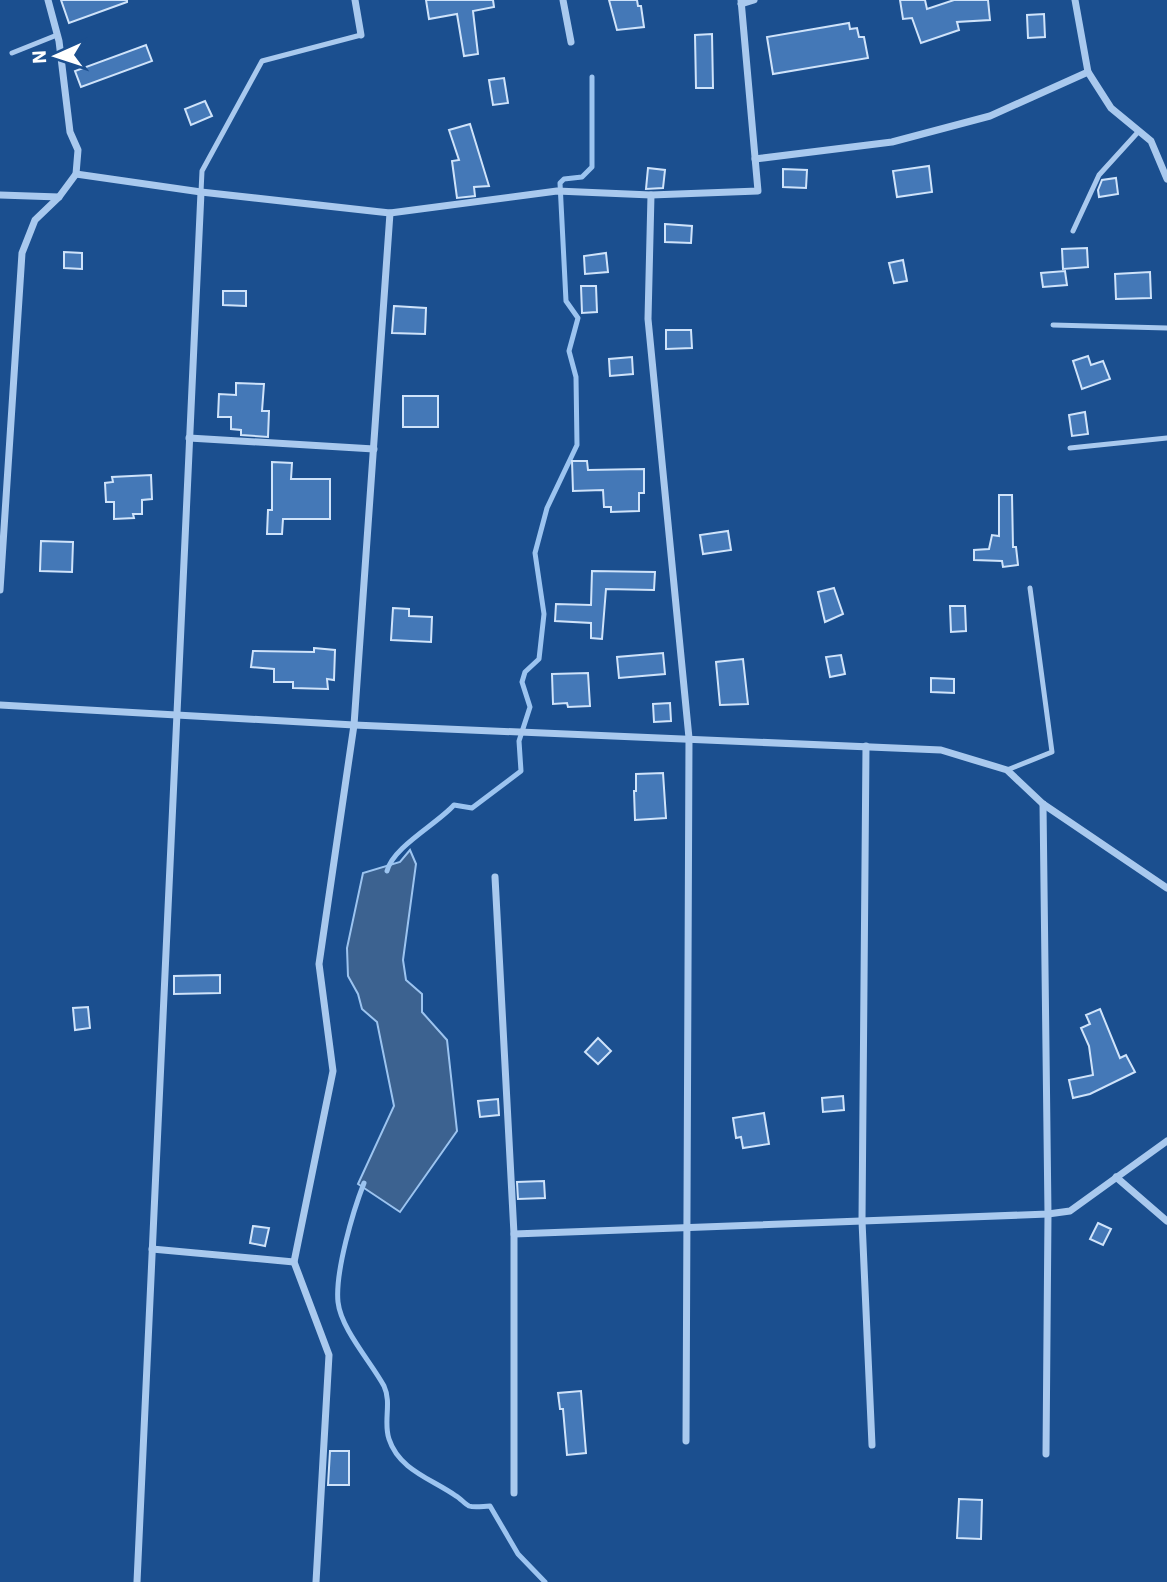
<svg xmlns="http://www.w3.org/2000/svg" width="1167" height="1582" font-family="'IBM Plex Sans',sans-serif">
<rect width="100%" height="100%" fill="#1b4f8f"/>
<polygon fill="#3c6290" stroke="#9cc4f0" stroke-width="2" points="410,850 416,864 403,960 406,980 422,994 422,1012 447,1040 457,1131 400,1212 358,1184 394,1106 377,1022 362,1009 358,994 348,976 347,948 363,873 400,862"/>
<g fill="none" stroke-linecap="round" stroke-linejoin="round">
<g stroke="#9cc4f0" stroke-width="5">
<path d="M 387,871 C 393,847 437,824 454,805 L 472,808 L 521,771 L 519,741 L 530,707 L 522,682 L 525,672 L 539,659 L 544,614 L 535,553 L 547,508 L 577,445 L 576,377 L 569,351 L 578,318 L 566,301 L 560,183 L 564,179 L 582,177 L 592,167 L 592,77"/>
<path d="M 364,1183 C 353,1211 335,1272 338,1302 C 341,1329 371,1362 384,1386 C 392,1403 383,1422 389,1439 C 399,1470 432,1479 456,1496 C 460,1498 465,1504 469,1506 C 475,1508 484,1506 490,1506 L 518,1554 L 545,1582"/>
</g>
</g>
<g fill="#4478b7" stroke="#cfe3fa" stroke-width="2">
<polygon points="61,0 127,0 127,2 69,23"/>
<polygon points="426,0 493,0 494,7 473,11 478,54 464,56 457,14 429,19"/>
<polygon points="609,0 637,0 638,6 641,6 644,27 617,30"/>
<polygon points="900,0 925,0 927,9 954,0 988,0 990,20 957,22 959,30 921,43 912,18 903,19"/>
<polygon points="1044,14 1045,37 1028,38 1027,15"/>
<polygon points="849,23 850,29 857,28 859,37 864,37 868,58 773,74 767,37"/>
<polygon points="712,34 713,88 696,88 695,35"/>
<polygon points="146,45 152,61 81,87 75,71"/>
<polygon points="504,78 508,103 493,105 489,80"/>
<polygon points="205,101 212,116 191,125 185,109"/>
<polygon points="470,124 489,186 474,187 475,196 457,198 452,161 459,160 449,130"/>
<polygon points="929,166 932,192 897,197 893,171"/>
<polygon points="648,168 665,170 663,188 646,189"/>
<polygon points="783,169 807,170 806,188 783,187"/>
<polygon points="1116,178 1118,194 1099,197 1098,190 1102,180"/>
<polygon points="665,224 692,226 691,243 665,242"/>
<polygon points="1087,248 1088,267 1063,269 1062,249"/>
<polygon points="64,252 82,253 82,269 64,268"/>
<polygon points="606,253 608,272 585,274 584,256"/>
<polygon points="903,260 907,281 894,283 889,263"/>
<polygon points="1065,271 1067,285 1043,287 1041,273"/>
<polygon points="1150,272 1151,298 1116,299 1115,274"/>
<polygon points="581,286 596,286 597,312 582,313"/>
<polygon points="223,291 246,291 246,306 223,305"/>
<polygon points="394,306 426,308 425,334 392,333"/>
<polygon points="666,330 691,330 692,348 666,349"/>
<polygon points="1088,356 1091,365 1103,361 1110,379 1082,389 1073,361"/>
<polygon points="632,357 633,374 610,376 609,359"/>
<polygon points="236,383 264,384 262,411 269,411 268,437 241,435 241,430 231,429 231,417 218,417 219,394 236,395"/>
<rect x="403" y="396" width="35" height="31"/>
<polygon points="1085,412 1088,434 1072,436 1069,415"/>
<polygon points="572,461 587,461 588,470 644,469 644,493 639,493 639,511 611,512 611,507 604,507 603,490 573,491"/>
<polygon points="272,462 292,463 291,479 330,479 330,519 283,519 282,534 267,534 268,510 272,510"/>
<polygon points="151,475 152,499 142,500 142,514 133,514 134,518 114,519 114,502 106,502 105,483 113,482 112,477"/>
<polygon points="999,495 1012,495 1013,547 1016,547 1018,565 1003,567 1002,561 974,560 974,550 989,549 992,535 999,536"/>
<polygon points="728,531 731,550 703,554 700,535"/>
<polygon points="41,541 73,542 72,572 40,571"/>
<polygon points="592,571 655,572 654,590 606,589 602,639 591,638 591,623 555,621 556,604 591,605"/>
<polygon points="834,588 843,614 825,622 818,592"/>
<polygon points="950,606 965,606 966,631 951,632"/>
<polygon points="393,608 409,609 409,616 432,617 431,642 391,640"/>
<polygon points="314,648 335,650 334,680 327,679 328,689 293,688 293,682 274,682 274,669 251,667 253,651 314,652"/>
<polygon points="663,653 665,674 619,678 617,657"/>
<polygon points="841,655 845,674 830,677 826,657"/>
<polygon points="743,659 748,704 720,705 716,662"/>
<polygon points="588,673 590,706 568,707 567,703 553,704 552,674"/>
<polygon points="931,678 954,679 954,693 931,692"/>
<polygon points="670,703 671,721 654,722 653,704"/>
<polygon points="663,773 666,818 635,820 634,791 636,791 636,774"/>
<polygon points="220,975 220,993 174,994 174,976"/>
<polygon points="88,1007 90,1028 75,1030 73,1008"/>
<polygon points="1100,1009 1120,1058 1126,1055 1135,1072 1090,1094 1073,1098 1069,1080 1093,1075 1089,1046 1081,1028 1090,1024 1086,1015"/>
<polygon points="598,1038 611,1051 598,1064 585,1052"/>
<polygon points="843,1096 844,1110 823,1112 822,1098"/>
<polygon points="498,1099 499,1115 480,1117 478,1101"/>
<polygon points="764,1113 769,1144 743,1148 741,1137 736,1138 733,1118"/>
<polygon points="544,1181 545,1198 518,1199 517,1182"/>
<polygon points="1098,1223 1111,1229 1103,1245 1090,1239"/>
<polygon points="253,1226 269,1228 265,1246 250,1243"/>
<polygon points="581,1391 586,1453 567,1455 563,1409 560,1409 558,1393"/>
<polygon points="330,1451 349,1451 349,1485 328,1485"/>
<polygon points="959,1499 982,1500 981,1539 957,1538"/>
</g>
<g fill="none" stroke-linecap="round" stroke-linejoin="round">
<g stroke="#a9c9ee" stroke-width="5">
<polyline points="12,53 57,35"/>
<polyline points="201,192 202,171 262,61 361,35"/>
<polyline points="1073,231 1099,175 1139,131"/>
<polyline points="1053,325 1167,328"/>
<polyline points="1070,448 1167,438"/>
<polyline points="1007,770 1052,752 1030,588"/>
</g>
<g stroke="#a9c9ee" stroke-width="7">
<polyline points="355,0 361,35"/>
<polyline points="563,0 571,42"/>
<polyline points="1075,0 1088,72 1111,108 1151,141 1167,179"/>
<polyline points="741,4 754,0"/>
<polyline points="755,159 892,142 990,116 1088,72"/>
<polyline points="76,174 201,192 390,213 557,191 651,195 758,191 741,0"/>
<polyline points="0,195 59,197"/>
<polyline points="651,195 648,319 689,738 686,1441"/>
<polyline points="189,438 374,449"/>
<polyline points="0,590 22,253 35,220 59,197 76,174 78,150 70,132 59,41 48,0"/>
<polyline points="0,705 354,725 941,750 1007,770 1043,804 1167,888"/>
<polyline points="866,746 862,1221 872,1445"/>
<polyline points="1043,804 1048,1214 1046,1454"/>
<polyline points="495,877 514,1234 514,1493"/>
<polyline points="1116,1177 1167,1221"/>
<polyline points="514,1234 1048,1214 1070,1211 1167,1141"/>
<polyline points="152,1249 294,1262"/>
<polyline points="137,1582 201,192"/>
<polyline points="316,1582 329,1355 294,1262 333,1071 319,964 354,725 390,213"/>
</g>
</g>
<g transform="translate(56 56) rotate(267)" stroke="#1b4f8f" stroke-width="5" paint-order="stroke">
<path d="M0-5L12 26L0 18L-12 26Z" fill="#ffffff"/>
<text y="-10" font-size="19" font-weight="bold" text-anchor="middle" fill="#ffffff">N</text>
</g>
</svg>
